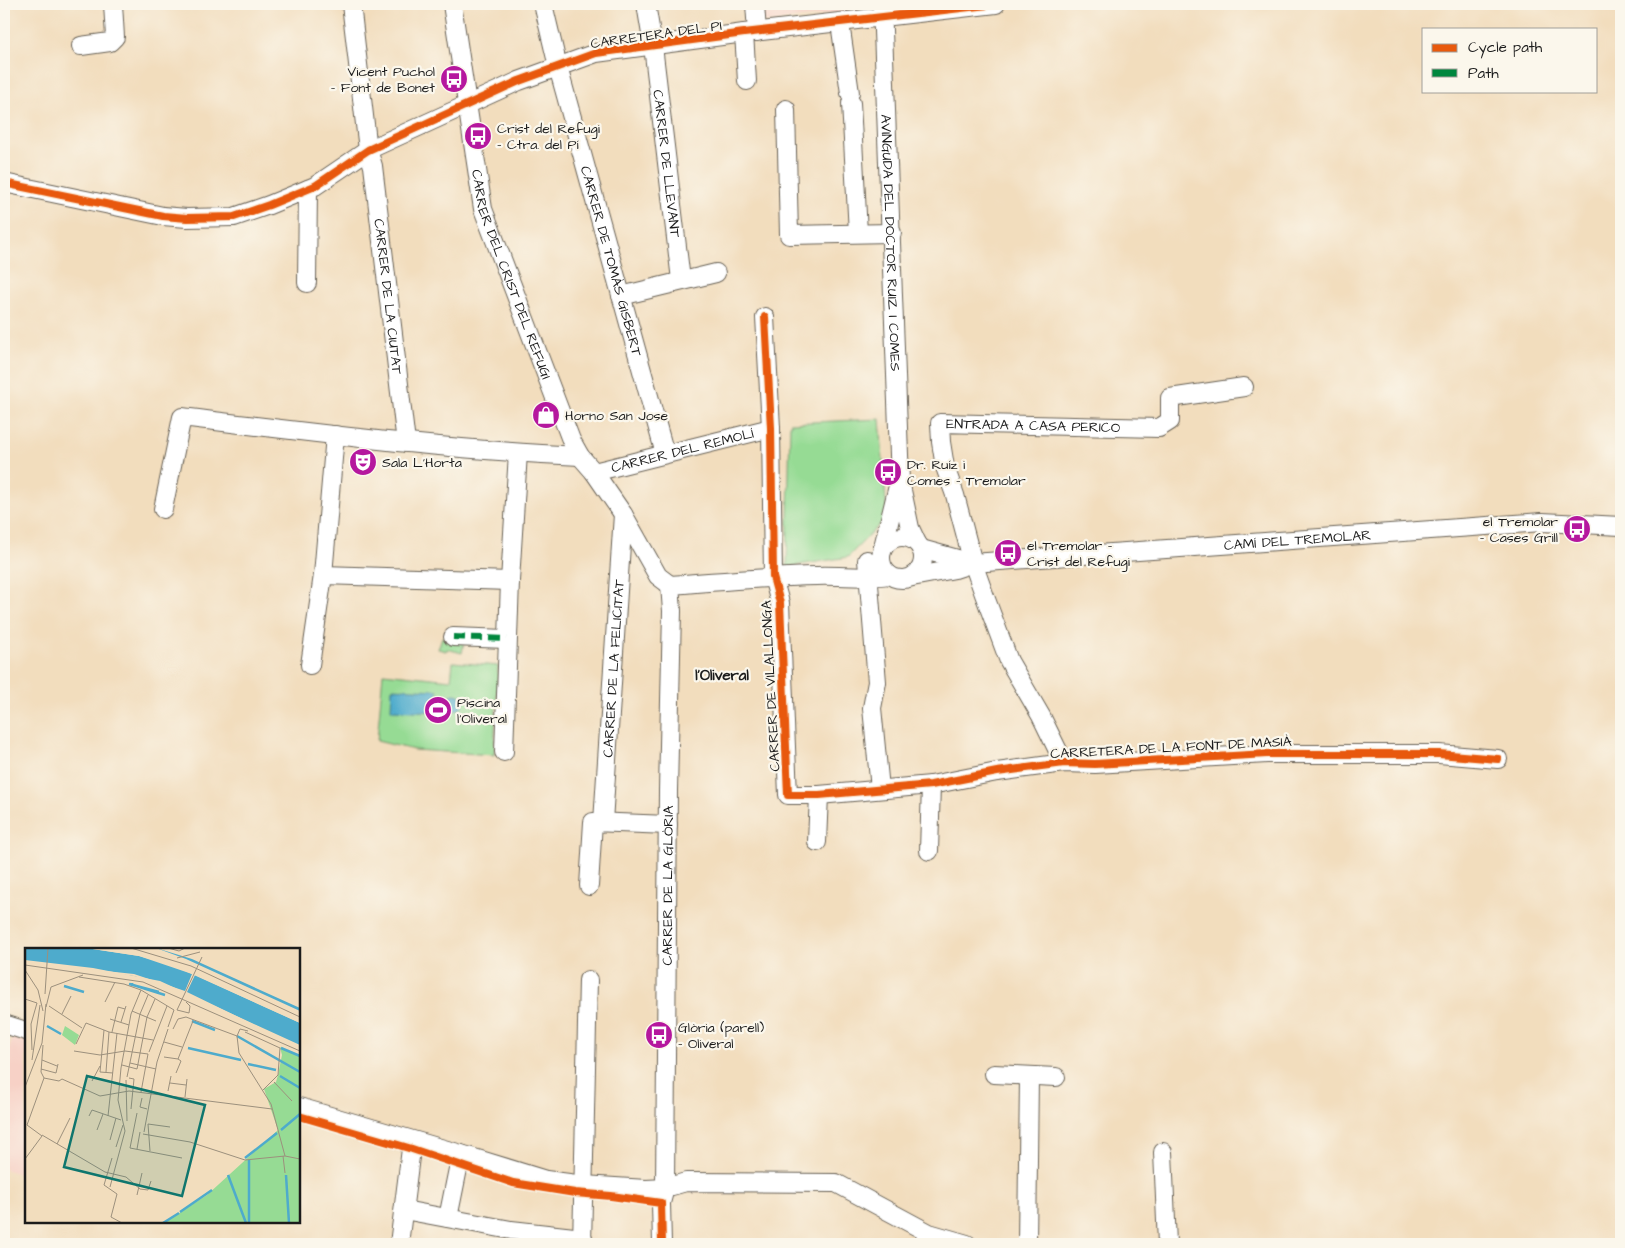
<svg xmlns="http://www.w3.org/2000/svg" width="1625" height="1248" font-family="'Architects Daughter',sans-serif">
<rect width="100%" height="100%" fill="#fbf7ec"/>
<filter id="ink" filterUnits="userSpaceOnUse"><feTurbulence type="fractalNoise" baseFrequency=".02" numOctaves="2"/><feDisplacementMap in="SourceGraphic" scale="10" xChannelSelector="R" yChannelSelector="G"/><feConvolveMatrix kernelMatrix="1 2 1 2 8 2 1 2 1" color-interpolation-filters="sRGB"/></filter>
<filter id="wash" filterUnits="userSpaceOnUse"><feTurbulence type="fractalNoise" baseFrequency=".0096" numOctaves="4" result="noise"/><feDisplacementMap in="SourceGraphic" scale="20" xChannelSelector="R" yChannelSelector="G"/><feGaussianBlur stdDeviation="1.12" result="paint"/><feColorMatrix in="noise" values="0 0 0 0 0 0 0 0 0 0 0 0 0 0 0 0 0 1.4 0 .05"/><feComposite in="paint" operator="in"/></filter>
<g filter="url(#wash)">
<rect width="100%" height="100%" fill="#f2ddbd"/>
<g fill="#f7d1c6">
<polygon points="761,4 866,4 866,10 762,23"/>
<polygon points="13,1038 26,1042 26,1176 4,1169 4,1062"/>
</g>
<g fill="#96db94" stroke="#597c58">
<polygon points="880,419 887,517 848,557 787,567 790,423"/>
<polygon points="442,637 464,643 462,653 447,649 446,651 438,649"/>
<polygon points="453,662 498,666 494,755 414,750 377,741 383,673 451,680"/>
</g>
<g fill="#4eabcc" stroke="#356474">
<polygon points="392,688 438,690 436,712 391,710"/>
<circle cx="455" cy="702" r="8"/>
</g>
</g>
<g filter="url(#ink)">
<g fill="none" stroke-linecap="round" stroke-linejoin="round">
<g stroke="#676054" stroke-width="20">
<g id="minor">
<path id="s1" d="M 351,4 L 368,150 L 373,166 L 406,443"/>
<path id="s2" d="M 452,4 L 483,209 L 571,440 L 580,456 L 594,472 L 623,514 L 658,576 L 670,585"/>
<path id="s3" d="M 543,4 L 558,67 L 665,454"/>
<path id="s4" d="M 646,4 L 653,46 L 681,280"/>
<polyline points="755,4 757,32"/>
<path id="s5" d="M 882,4 L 900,481 L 910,528 L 917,543"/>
<polyline points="840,23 850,93"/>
<polyline points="744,33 747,81"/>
<polyline points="81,46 110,42 115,37 113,4"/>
<polyline points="851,103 858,233"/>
<polyline points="786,109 789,235 892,233"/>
<polyline points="4,183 163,216 187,218 234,217 269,205 315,186 368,150 519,81 596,53 744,33 996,4"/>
<polyline points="307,283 308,189"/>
<polyline points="621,296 716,273"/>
<polyline points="765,317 771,428 773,577 780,603 788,795 819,795 931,785 997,772 1064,763 1095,764 1267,754 1439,754 1498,759"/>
<path id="s6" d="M 594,472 L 771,428"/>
<path d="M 163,509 L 182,417 C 314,433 447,450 580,456"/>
<circle cx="902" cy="558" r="21"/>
<polyline points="883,547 898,486"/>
<polyline points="921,549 972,563"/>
<polyline points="867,560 877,682 872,708 880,789"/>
<polyline points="323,575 510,581"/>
<path id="s7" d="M 912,577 L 955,569 L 973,563 L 1542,522 L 1621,526"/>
<path d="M 670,585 C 719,581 768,577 817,576 C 841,575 865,579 889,575"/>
<polyline points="453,637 507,639"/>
<polyline points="310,665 323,575 335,435"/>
<polyline points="504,752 510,581 518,453"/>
<path id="s8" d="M 1064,763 L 1041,716 L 1009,661 L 984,594 L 973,563 L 955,495 L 945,467 L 941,442 L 940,423 L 1159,428 L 1170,421 L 1170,398 L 1244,387"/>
<path id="s9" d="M 603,822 L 623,514"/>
<polyline points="817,842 819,795"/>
<polyline points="929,851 931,785"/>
<polyline points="589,886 593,822 668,825"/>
<polyline points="4,1024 26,1031"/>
<polyline points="994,1074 1056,1077"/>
<polyline points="299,1107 461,1154 546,1180 584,1185 646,1189 665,1188 686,1182 836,1183 929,1233 967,1244"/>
<polyline points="1163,1152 1167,1244"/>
<polyline points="404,1210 511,1230 583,1238"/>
<polyline points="448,1218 461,1154"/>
<polyline points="399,1244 412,1141"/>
<polyline points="582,1244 588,980"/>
<path id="s10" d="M 662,1244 L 661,1203 L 665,1188 L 668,791 L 672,611 L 670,585"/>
<polyline points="1027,1244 1029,1076"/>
</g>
</g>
<use href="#minor" stroke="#fff" stroke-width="18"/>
<polyline stroke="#00873e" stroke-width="6" stroke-dasharray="12 6" stroke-linecap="butt" points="453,637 507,639"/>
<g stroke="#fbf7ec" stroke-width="11">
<g id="cycleway">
<polyline points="4,183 163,216 187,218 234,217 269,205 315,186 368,150 519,81 596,53 744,33 996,4"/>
<polyline points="765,317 771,428 773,577 780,603 788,795 819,795 931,785 997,772 1064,763 1095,764 1267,754 1439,754 1498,759"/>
<polyline points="299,1116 412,1149 513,1183 575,1193 611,1196 661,1203 662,1244"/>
</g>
</g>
<use href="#cycleway" stroke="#e8590c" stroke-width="8"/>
</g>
</g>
<defs>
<g id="bus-disc" transform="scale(1.4375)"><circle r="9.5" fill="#b5179e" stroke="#fbf7ec"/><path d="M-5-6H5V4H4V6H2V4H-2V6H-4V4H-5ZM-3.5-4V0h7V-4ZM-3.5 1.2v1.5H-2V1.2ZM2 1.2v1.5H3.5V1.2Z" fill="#fff"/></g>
<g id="shop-disc" transform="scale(1.4375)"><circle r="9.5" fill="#b5179e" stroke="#fbf7ec"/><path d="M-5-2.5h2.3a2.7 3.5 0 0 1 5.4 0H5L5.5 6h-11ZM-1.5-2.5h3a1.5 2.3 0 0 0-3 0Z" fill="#fff"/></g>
<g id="theatre-disc" transform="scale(1.4375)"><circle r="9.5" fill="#b5179e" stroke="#fbf7ec"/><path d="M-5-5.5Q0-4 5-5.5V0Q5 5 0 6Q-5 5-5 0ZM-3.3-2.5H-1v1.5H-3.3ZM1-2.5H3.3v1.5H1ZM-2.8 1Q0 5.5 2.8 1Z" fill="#fff"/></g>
<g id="stadium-disc" transform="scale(1.4375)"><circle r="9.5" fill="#b5179e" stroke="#fbf7ec"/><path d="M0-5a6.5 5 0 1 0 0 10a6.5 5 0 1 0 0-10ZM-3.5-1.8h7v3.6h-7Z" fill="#fff"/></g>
</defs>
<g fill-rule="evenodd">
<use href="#bus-disc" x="454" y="79"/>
<use href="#bus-disc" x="478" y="136"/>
<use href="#shop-disc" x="546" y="415"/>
<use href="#theatre-disc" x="363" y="462"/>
<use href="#bus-disc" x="888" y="472"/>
<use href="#bus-disc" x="1577" y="529"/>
<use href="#bus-disc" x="1008" y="553"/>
<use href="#stadium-disc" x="438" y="710"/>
<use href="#bus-disc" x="659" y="1035"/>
</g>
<g text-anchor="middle" stroke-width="4.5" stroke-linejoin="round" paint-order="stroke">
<g font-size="14" fill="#1c1c1c" stroke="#fbf7ec">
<text transform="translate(656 34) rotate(-8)" y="5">CARRETERA DEL PI</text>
<text dy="5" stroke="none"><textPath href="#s4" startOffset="161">CARRER DE LLEVANT</textPath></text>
<text dy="5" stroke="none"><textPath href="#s5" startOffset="239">AVINGUDA DEL DOCTOR RUIZ I COMES</textPath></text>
<text dy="5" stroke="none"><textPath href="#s3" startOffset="266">CARRER DE TOMÀS GISBERT</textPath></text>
<text dy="5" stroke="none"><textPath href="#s2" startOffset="278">CARRER DEL CRIST DEL REFUGI</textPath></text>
<text dy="5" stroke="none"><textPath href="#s1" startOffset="295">CARRER DE LA CIUTAT</textPath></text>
<text dy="5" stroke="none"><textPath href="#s8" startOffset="458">ENTRADA A CASA PERICO</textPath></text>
<text dy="5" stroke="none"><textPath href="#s6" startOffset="91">CARRER DEL REMOLÍ</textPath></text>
<text dy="5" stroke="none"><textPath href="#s7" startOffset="388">CAMÍ DEL TREMOLAR</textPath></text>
<text dy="5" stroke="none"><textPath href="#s9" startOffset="154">CARRER DE LA FELICITAT</textPath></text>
<text transform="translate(770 686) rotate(-93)" y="5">CARRER DE VILALLONGA</text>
<text transform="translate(1171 747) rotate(-3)" y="5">CARRETERA DE LA FONT DE MASIÀ</text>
<text dy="5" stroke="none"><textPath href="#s10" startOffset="359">CARRER DE LA GLÒRIA</textPath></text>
</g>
<g font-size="14" fill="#1c1c1c" stroke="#fbf7ec" text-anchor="start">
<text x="435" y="76" text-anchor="end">Vicent Puchol<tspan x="435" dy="16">- Font de Bonet</tspan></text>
<text x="497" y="133">Crist del Refugi<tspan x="497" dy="16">- Ctra. del Pí</tspan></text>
<text x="565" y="420">Horno San Jose</text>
<text x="382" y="467">Sala L'Horta</text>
<text x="907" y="469">Dr. Ruíz i<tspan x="907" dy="16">Comes - Tremolar</tspan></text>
<text x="1558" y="526" text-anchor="end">el Tremolar<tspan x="1558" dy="16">- Cases Grill</tspan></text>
<text x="1027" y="550">el Tremolar -<tspan x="1027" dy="16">Crist del Refugi</tspan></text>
<text x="457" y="707">Piscina<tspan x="457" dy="16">l'Oliveral</tspan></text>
<text x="678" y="1032">Glòria (parell)<tspan x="678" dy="16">- Oliveral</tspan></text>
</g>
<g font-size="15" font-weight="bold" fill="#1c1c1c" stroke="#fbf7ec">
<text x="722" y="680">l'Oliveral</text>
</g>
</g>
<g transform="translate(25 948)">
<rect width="275" height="275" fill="#f2ddbd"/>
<path d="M 40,78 L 54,87 L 50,97 L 37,87 ZM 255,99 L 275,108 L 275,275 L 139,275 L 182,247 L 253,182 L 239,141 L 251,134 L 253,127 L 257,107 Z" fill="#96db94"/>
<path d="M 0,0 L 61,0 L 114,8 L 149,18 L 275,75 L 275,97 L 135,33 L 68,20 L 0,12 ZM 131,0 L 167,11 L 275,60 L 275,63 L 161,11 Z" fill="#4eabcc"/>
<path d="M 61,0 L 97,2 L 150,16 L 275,72 L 275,75 L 170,27 L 162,44 L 275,99 L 135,36 L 109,28 L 43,19 L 109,26 L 160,43 L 167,26 L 114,8 Z" fill="#f2ddbd"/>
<path fill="none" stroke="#4eabcc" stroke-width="2.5" d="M 104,36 L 134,44M 105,36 L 140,47M 39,38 L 59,44M 167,73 L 190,82M 22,78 L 36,86M 212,88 L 275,124M 163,100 L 216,112M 256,100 L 275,108M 223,116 L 251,122M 255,128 L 275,140M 256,182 L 275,166M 220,210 L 252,185M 203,227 L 221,275M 261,227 L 264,275M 155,264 L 187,242M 138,275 L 154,265M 224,275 L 224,212"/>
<path fill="none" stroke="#9c907d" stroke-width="1" d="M 106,0 L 166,18 L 275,69M 143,0 L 154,3 L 160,0M 152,10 L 175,4M 0,17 L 118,34 L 275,103M 0,22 L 13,42 L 18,63M 54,29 L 99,36 L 116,42 L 149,62 L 143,79M 20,46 L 23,0M 0,51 L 12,55 L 6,76 L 7,102M 80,54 L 90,34M 24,58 L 57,80M 21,59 L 26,39 L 58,27M 152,62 L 177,9M 152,62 L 164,65 L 165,58 L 161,54M 107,63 L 131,73M 37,66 L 46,48M 85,71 L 104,77M 96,74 L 101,58M 148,81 L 153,71 L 161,69 L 212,88M 79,82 L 75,124 L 88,125M 87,84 L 93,59 L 100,61M 220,84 L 255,100 L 253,127 L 238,142M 212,88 L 214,105 L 246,156 L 260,208M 212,88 L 215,81 L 223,83M 139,94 L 157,99M 51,96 L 61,75 L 84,84 L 128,92M 49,103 L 75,107 L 100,103 L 123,106 L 116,144M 124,104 L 142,58M 139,109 L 153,111 L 168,73M 7,112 L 15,57M 17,112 L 32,118M 105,115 L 131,121M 97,117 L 112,121 L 122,69 L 130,51M 16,121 L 31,125 L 33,116M 81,124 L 84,84M 151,125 L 156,113 L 153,111M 102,129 L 115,66 L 123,47M 19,130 L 34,133 L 37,131 L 75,148 L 104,143 L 247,161M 104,130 L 109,131 L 106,161M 101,132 L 102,173M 67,133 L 75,118M 249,134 L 267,153M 145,135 L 161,137M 0,139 L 17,95 L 21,56M 143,143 L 146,128M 160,149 L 162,131M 117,150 L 115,159 L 122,161M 112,165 L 105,200 L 157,210M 64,168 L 67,162 L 96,172M 83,168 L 92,85M 2,177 L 19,130 L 16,124 L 18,97M 72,182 L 78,166M 100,183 L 93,152 L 96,120 L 106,66 L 116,42M 119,184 L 132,114 L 143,81M 118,186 L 165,194 L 220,212 L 260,208 L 275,211M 17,187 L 80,224 L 101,229 L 115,241 L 123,242 L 126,233M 85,192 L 91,170M 32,196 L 45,170M 91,199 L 98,177M 112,201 L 115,184M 125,203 L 123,176 L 145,179M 258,208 L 260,225M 87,210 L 79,237 L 92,246 L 86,269 L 97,275M 0,211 L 17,188 L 2,177M 85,239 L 100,183M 112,247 L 117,225"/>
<path fill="#0f766e" fill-opacity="0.15" stroke="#0f766e" stroke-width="2.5" d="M 62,128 L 180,157 L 157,248 L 39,219 Z"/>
<rect width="275" height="275" fill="none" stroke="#1c1c1c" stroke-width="2.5"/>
</g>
<rect width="1625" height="1248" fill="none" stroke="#fbf7ec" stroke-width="20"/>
<rect x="1422" y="28" width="175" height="65" fill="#fbf7ec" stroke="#a29f99"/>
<rect x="1432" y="44" width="25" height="8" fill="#e8590c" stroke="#a29f99"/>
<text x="1468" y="52" font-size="15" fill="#1c1c1c">Cycle path</text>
<rect x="1432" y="69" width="25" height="8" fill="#00873e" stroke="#a29f99"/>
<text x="1468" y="78" font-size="15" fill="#1c1c1c">Path</text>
</svg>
